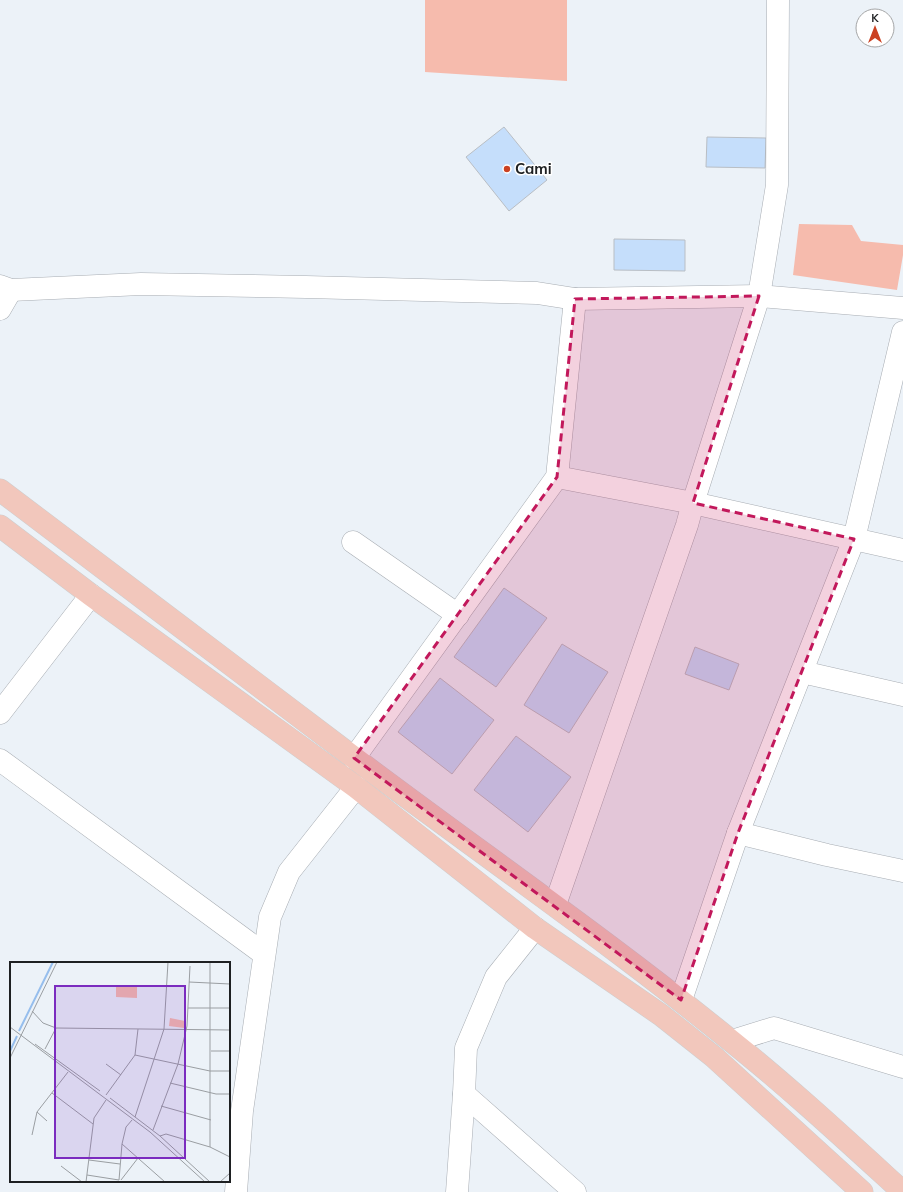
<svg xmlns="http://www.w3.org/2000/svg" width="903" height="1192" font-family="Mulish,sans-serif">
<rect width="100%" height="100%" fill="#ecf2f8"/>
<g fill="#f6bbad">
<polygon points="425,0 567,0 567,81 425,72"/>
<polygon points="799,224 852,225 861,241 903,245 903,255 897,290 793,275"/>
</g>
<g fill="#c5defb" stroke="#b9bec4">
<polygon points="504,127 547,180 509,211 466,157"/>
<polygon points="707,137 766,138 765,168 706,167"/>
<polygon points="614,239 685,240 685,271 614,270"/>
<polygon points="504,588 547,618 496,687 454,657"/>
<polygon points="562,644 608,672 569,733 524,705"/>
<polygon points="695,647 739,664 729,690 685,674"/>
<polygon points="440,678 494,720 452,774 398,732"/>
<polygon points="516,736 571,777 528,832 474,790"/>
</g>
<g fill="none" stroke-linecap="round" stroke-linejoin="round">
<g stroke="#a8adb3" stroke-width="23">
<g id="minor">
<polyline points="0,286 11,290 141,284 306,287 537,293 575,299 759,296 903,308"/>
<polyline points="0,309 11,290"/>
<polyline points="557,477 693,503 903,550"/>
<polyline points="353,542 458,615"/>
<polyline points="802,672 903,695"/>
<polyline points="0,713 91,595"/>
<polyline points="354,758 398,697 557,477 575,299"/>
<polyline points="0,760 264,954"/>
<polyline points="738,833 827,855 903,871"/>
<polyline points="555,905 687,525 693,503 759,296 777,185 778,0"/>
<polyline points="535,928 496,977 466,1048 464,1094 575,1192"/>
<polyline points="681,1000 738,833 854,539 903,332"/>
<polyline points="732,1041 774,1028 903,1067"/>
<polyline points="236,1192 242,1111 270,917 289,872 356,787"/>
<polyline points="457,1192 464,1094"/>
</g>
</g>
<g stroke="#cecece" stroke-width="23">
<g id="major">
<path d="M 0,490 C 118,578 235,669 353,757 C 479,852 608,941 730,1040 C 790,1088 846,1140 903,1192"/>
<polyline points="0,526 91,595 356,787 535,928 661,1015 714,1057 862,1192"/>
</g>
</g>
<use href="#minor" stroke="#fff" stroke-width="22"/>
<use href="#major" stroke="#f2c7bc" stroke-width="22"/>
</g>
<path fill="#c2185b" fill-opacity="0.2" stroke="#c2185b" stroke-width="3" stroke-dasharray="8 5" stroke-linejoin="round" d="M 759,296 L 693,503 L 854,539 L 738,833 L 681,1000 L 354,758 L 557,477 L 575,299 Z"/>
<circle fill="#cb4122" stroke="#fff" stroke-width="1.5" cx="507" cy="169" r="4"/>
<g text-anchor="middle" stroke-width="3" stroke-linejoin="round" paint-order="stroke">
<g font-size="15" font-weight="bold" fill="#1e2022" stroke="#fff" text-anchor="start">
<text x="515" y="174">Cami</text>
</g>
</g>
<g transform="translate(10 962)">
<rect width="220" height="220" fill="#ecf2f8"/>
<path d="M 106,23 L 127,24 L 127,36 L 106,35 ZM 160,56 L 175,59 L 174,66 L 159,64 Z" fill="#f6bbad"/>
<path fill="none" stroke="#96beed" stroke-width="2" d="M 9,69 L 43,0M 0,89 L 7,74"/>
<path fill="none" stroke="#9a9ea2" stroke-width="1" d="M 179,20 L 220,22M 178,46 L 220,46M 22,49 L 33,61 L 46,66 L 220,68M 0,65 L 140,170 L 195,220M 25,82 L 90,129M 35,87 L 46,66M 201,89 L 220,89M 125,93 L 200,109 L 220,109M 0,96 L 47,0M 96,102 L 111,113M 160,121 L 206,132 L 220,132M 42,131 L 83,162M 96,133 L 125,93 L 128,67M 100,136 L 150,174 L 200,220M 151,144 L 201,158M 125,155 L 154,67 L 158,0M 122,158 L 116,165 L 112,182 L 155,220M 37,159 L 27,150 L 58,110M 143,168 L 168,102 L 177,64 L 180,4M 22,173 L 27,150M 150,174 L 156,172 L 200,185 L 200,0M 200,185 L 220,195M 79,198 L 110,202M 51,204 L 72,220M 77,213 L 109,218 L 112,182M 111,218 L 128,196M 76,220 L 84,156 L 96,138M 210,220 L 220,211"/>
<path fill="#7b2cbf" fill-opacity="0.15" stroke="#7b2cbf" stroke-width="2" d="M 45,24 L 175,24 L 175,196 L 45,196 Z"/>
<rect width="220" height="220" fill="none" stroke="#1e2022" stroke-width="2"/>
</g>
<g transform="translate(875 28)"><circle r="19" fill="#ffffff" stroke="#a5a6a7"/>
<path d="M0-3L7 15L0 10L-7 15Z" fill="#cb4122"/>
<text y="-6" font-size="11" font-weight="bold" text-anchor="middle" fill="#1e2022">K</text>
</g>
</svg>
